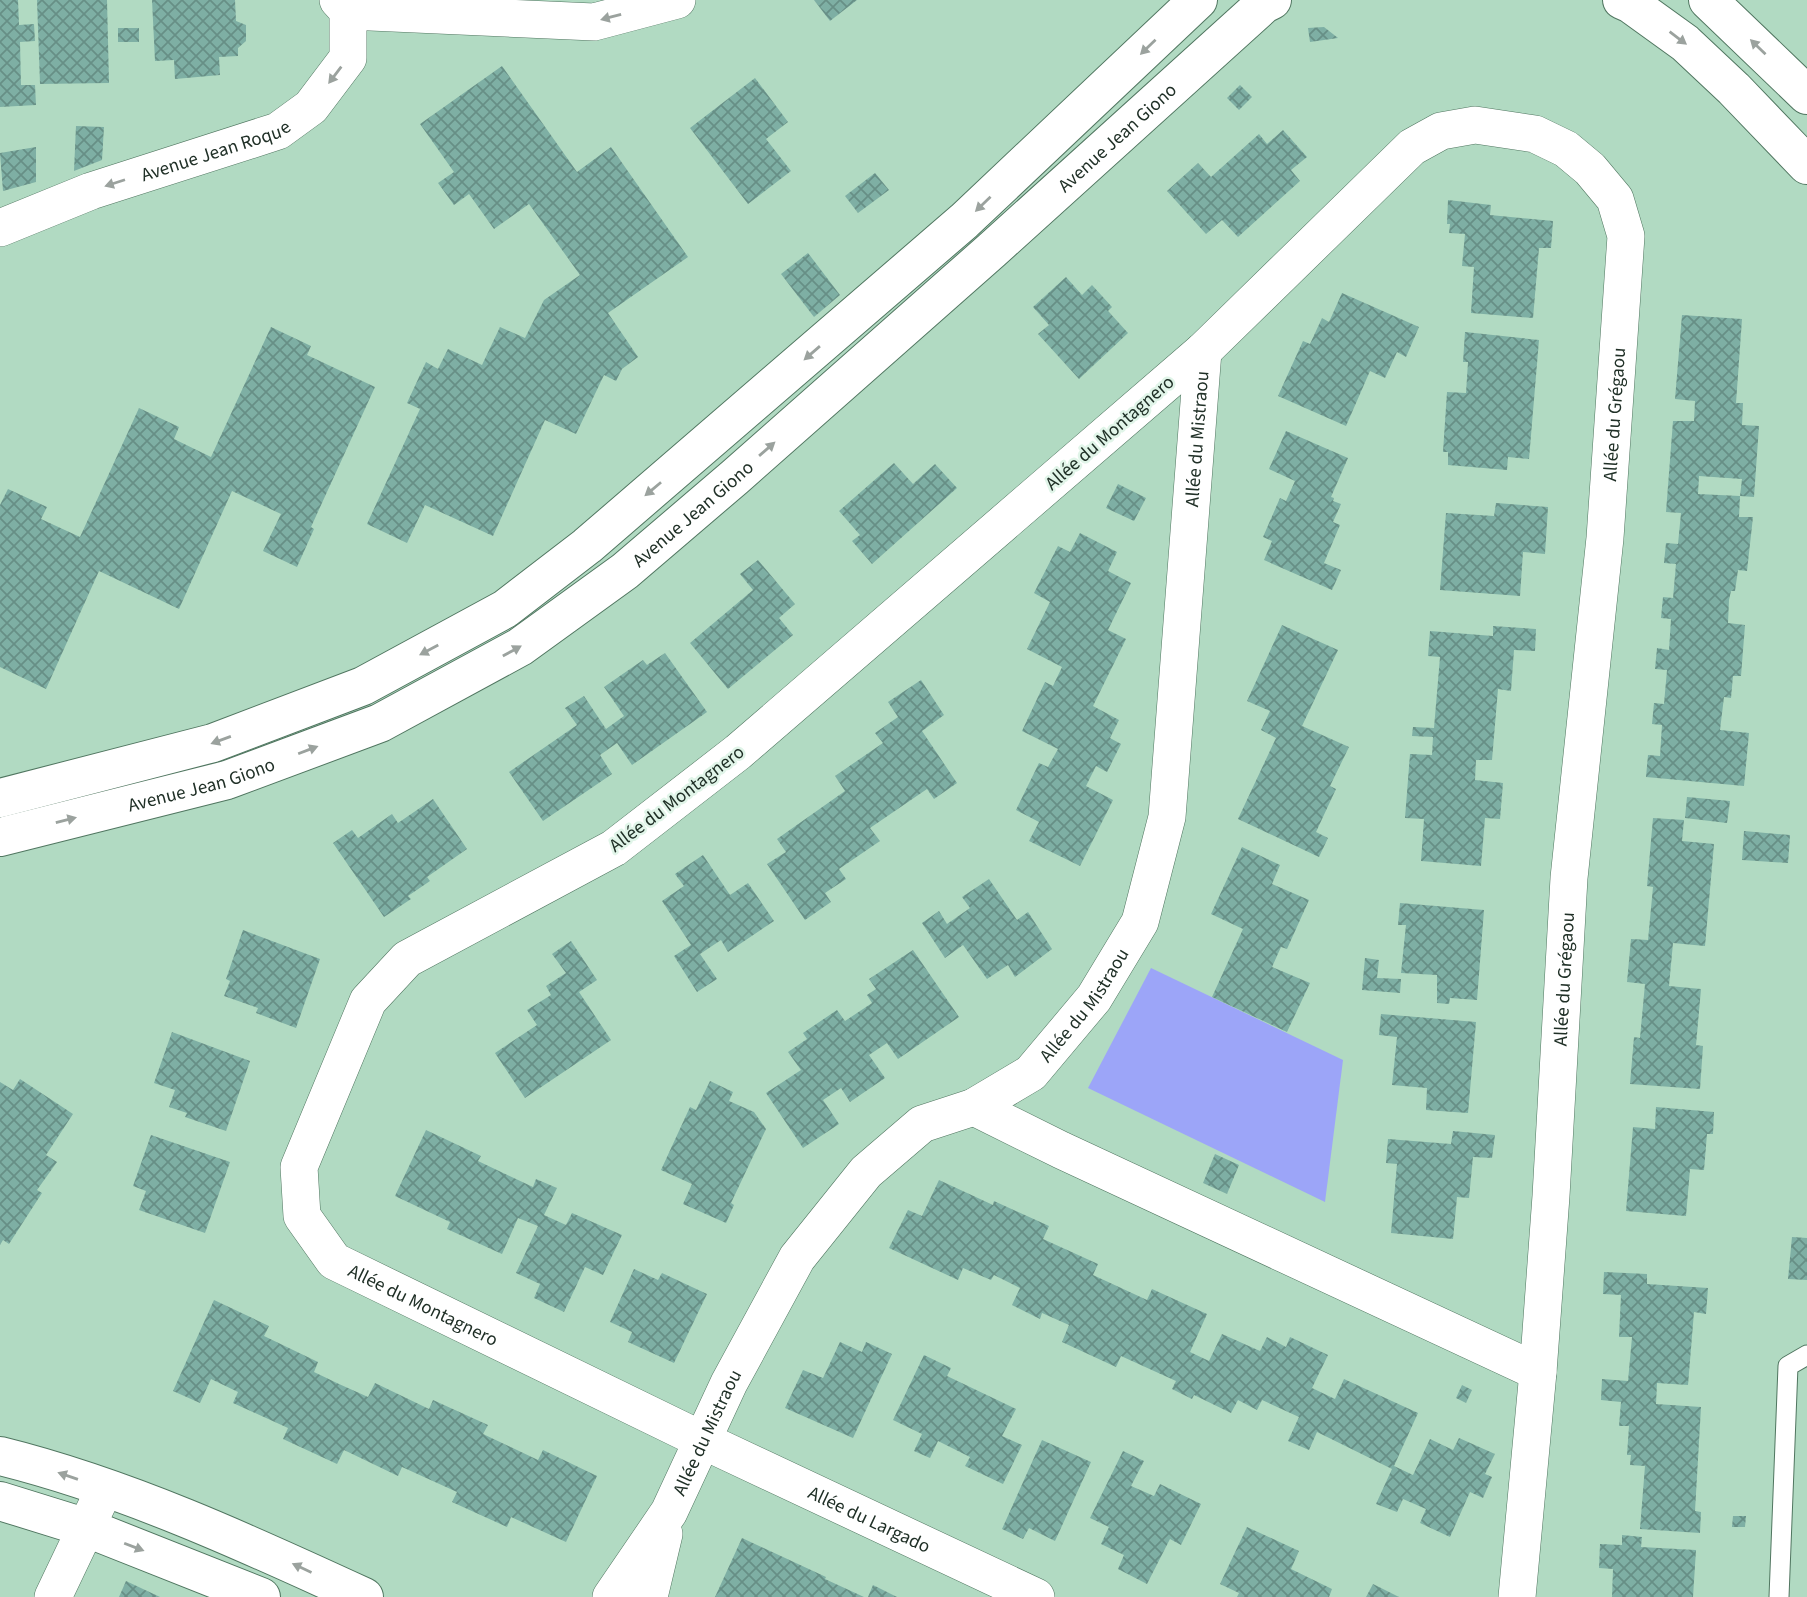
<svg xmlns="http://www.w3.org/2000/svg" width="1807" height="1597" font-family="'Source Sans 3',sans-serif">
<defs>
<pattern id="building-cross-hatch" width="8" height="8" patternUnits="userSpaceOnUse" patternTransform="scale(1.75)"><rect width="8" height="8" fill="#7eafa4"/><path d="M0 0l8 8M0 8l8-8" fill="none" stroke="#678f86"/></pattern>
</defs>
<rect width="100%" height="100%" fill="#b1dac2"/>
<polygon fill="#9ca5f8" points="1151,968 1343,1060 1325,1202 1088,1088"/>
<g fill="url(#building-cross-hatch)">
<polygon points="0,0 18,0 19,25 34,24 35,41 20,42 21,85 35,85 36,105 0,107"/>
<polygon points="37,0 107,0 109,83 40,84"/>
<polygon points="152,0 235,0 236,21 246,25 246,41 238,48 238,56 219,57 220,75 175,79 174,60 155,61"/>
<polygon points="814,0 857,0 830,21"/>
<polygon points="1324,27 1338,38 1310,42 1308,28"/>
<rect x="118" y="28" width="21" height="14"/>
<polygon points="502,66 577,172 611,147 688,257 608,313 638,357 622,369 616,381 604,375 576,434 545,420 493,536 425,505 407,543 367,524 420,409 407,403 426,362 438,369 448,349 482,365 500,327 525,338 544,300 580,275 529,204 494,229 469,194 454,205 438,183 454,172 420,124"/>
<polygon points="755,78 788,122 766,139 791,171 748,204 690,128"/>
<polygon points="1240,85 1252,97 1239,110 1227,98"/>
<polygon points="76,126 104,127 102,160 74,171"/>
<polygon points="1283,130 1307,157 1291,170 1300,181 1238,237 1222,220 1206,234 1167,191 1198,163 1211,177 1259,134 1267,144"/>
<polygon points="36,147 36,182 3,191 0,153"/>
<polygon points="875,173 889,190 858,213 845,196"/>
<polygon points="1448,200 1491,205 1490,215 1553,221 1551,248 1539,248 1533,318 1471,313 1474,267 1462,266 1465,234 1449,233 1450,224 1447,224"/>
<polygon points="808,253 840,295 814,317 781,274"/>
<polygon points="1066,277 1082,295 1092,285 1112,307 1108,311 1128,333 1079,379 1038,334 1049,325 1033,307"/>
<polygon points="1342,293 1419,327 1406,357 1397,352 1385,378 1370,371 1346,426 1278,396 1303,341 1310,344 1322,318 1329,322"/>
<polygon points="1682,315 1742,319 1736,403 1743,403 1742,425 1759,426 1754,497 1740,496 1742,479 1699,476 1698,494 1740,496 1739,517 1753,517 1747,571 1738,570 1735,591 1731,591 1729,600 1728,623 1745,625 1741,676 1733,676 1731,698 1724,697 1720,730 1749,733 1744,786 1646,777 1648,755 1660,756 1662,725 1652,724 1654,703 1664,704 1667,670 1655,669 1657,648 1669,650 1671,619 1661,618 1663,597 1673,598 1676,564 1664,563 1666,543 1678,544 1681,513 1666,512 1673,421 1694,421 1695,401 1675,399"/>
<polygon points="271,327 311,346 307,355 375,387 311,527 314,529 297,567 263,551 281,514 232,491 179,609 99,571 46,689 0,667 0,505 8,489 47,507 41,519 80,537 139,408 179,427 174,439 211,457"/>
<polygon points="1465,332 1539,340 1529,459 1508,457 1507,470 1448,465 1448,452 1443,452 1447,392 1466,393 1468,362 1463,362"/>
<polygon points="1286,431 1348,458 1331,497 1334,498 1333,501 1341,504 1333,522 1340,525 1324,563 1341,570 1332,590 1264,560 1272,541 1263,537 1280,498 1286,501 1295,481 1269,469"/>
<polygon points="894,463 913,484 935,464 957,488 872,564 852,541 860,535 839,511"/>
<polygon points="1118,484 1146,498 1134,521 1106,508"/>
<polygon points="1496,503 1548,507 1545,554 1523,552 1520,596 1440,590 1446,513 1494,516"/>
<polygon points="1080,533 1117,552 1108,571 1131,583 1108,630 1126,639 1093,706 1119,720 1110,738 1121,744 1107,772 1096,766 1086,786 1113,800 1080,866 1029,841 1039,822 1016,810 1039,763 1048,767 1058,749 1022,731 1045,682 1053,686 1062,667 1027,649 1050,602 1034,593 1058,546 1070,552"/>
<polygon points="758,560 795,604 779,618 793,635 728,689 690,643 753,590 740,574"/>
<polygon points="1282,625 1338,650 1302,726 1349,747 1330,786 1336,789 1316,832 1328,838 1319,857 1238,819 1276,738 1261,730 1270,711 1247,701"/>
<polygon points="1493,626 1536,629 1535,651 1514,650 1511,691 1498,689 1492,760 1476,760 1475,780 1503,783 1500,819 1485,818 1481,866 1421,861 1424,819 1405,818 1410,754 1432,755 1433,737 1412,736 1413,727 1434,728 1440,657 1428,656 1430,631 1493,636"/>
<polygon points="665,653 707,712 632,765 617,743 600,755 612,774 543,821 509,772 577,725 565,708 584,696 606,729 624,716 604,687 643,660 647,665"/>
<polygon points="921,680 944,715 922,731 957,783 934,799 927,789 870,828 880,841 839,869 846,879 825,893 831,902 805,920 767,864 786,852 777,839 845,791 835,776 883,743 875,733 898,717 888,702"/>
<polygon points="1687,797 1730,801 1727,823 1685,818"/>
<polygon points="433,799 467,849 427,877 430,881 408,896 411,899 384,917 333,843 352,830 358,838 392,814 398,823"/>
<polygon points="1653,818 1684,820 1682,841 1714,844 1705,946 1673,943 1669,986 1701,989 1696,1045 1703,1046 1700,1089 1630,1084 1634,1037 1640,1038 1645,984 1627,982 1631,939 1648,940 1653,887 1647,886"/>
<polygon points="1744,831 1790,835 1788,863 1742,860"/>
<polygon points="1242,847 1280,865 1272,884 1309,900 1287,949 1281,947 1272,967 1310,983 1287,1032 1212,997 1243,929 1211,914"/>
<polygon points="703,855 730,895 748,883 774,921 728,952 721,940 700,954 717,979 697,992 674,956 691,945 662,901 684,886 675,874"/>
<polygon points="989,879 1017,920 1028,912 1052,949 1015,977 1008,965 987,979 963,945 945,958 922,923 939,911 947,924 970,908 962,897"/>
<polygon points="1400,903 1484,910 1477,1000 1450,998 1449,1004 1437,1003 1437,975 1401,973 1406,925 1398,925"/>
<polygon points="243,930 320,959 296,1028 256,1013 258,1008 224,996 230,981 226,979"/>
<polygon points="571,941 597,980 579,992 611,1040 525,1098 495,1053 537,1025 527,1010 551,995 546,986 566,973 552,954"/>
<polygon points="913,950 959,1017 898,1059 887,1043 869,1055 885,1078 850,1102 841,1088 823,1100 839,1124 803,1148 766,1093 801,1070 788,1052 807,1039 803,1033 837,1010 845,1021 872,1003 867,995 876,989 869,979"/>
<polygon points="1365,958 1379,960 1377,978 1401,979 1400,993 1362,990"/>
<polygon points="1381,1014 1476,1022 1468,1113 1426,1110 1427,1088 1392,1085 1397,1037 1379,1035"/>
<polygon points="172,1032 250,1061 226,1131 185,1117 187,1113 169,1107 175,1090 154,1083"/>
<polygon points="20,1079 73,1114 46,1155 57,1162 37,1190 42,1193 9,1244 3,1240 0,1245 0,1082 13,1090"/>
<polygon points="710,1081 733,1092 729,1101 754,1112 766,1129 731,1203 734,1205 726,1223 683,1204 692,1184 661,1170 690,1107 696,1110"/>
<polygon points="1656,1107 1714,1112 1713,1134 1707,1134 1704,1170 1690,1169 1686,1216 1626,1211 1633,1127 1655,1129"/>
<polygon points="426,1130 481,1156 478,1161 533,1187 536,1179 557,1188 544,1215 566,1225 572,1213 622,1235 603,1275 585,1267 564,1312 534,1298 540,1284 516,1273 538,1226 518,1218 502,1254 447,1229 450,1222 395,1196"/>
<polygon points="1453,1131 1495,1135 1492,1158 1473,1157 1469,1198 1457,1197 1453,1239 1391,1233 1397,1164 1386,1163 1388,1139 1451,1144"/>
<polygon points="151,1135 230,1162 205,1233 139,1210 146,1191 133,1186"/>
<polygon points="1215,1154 1239,1165 1227,1194 1203,1183"/>
<polygon points="939,1180 993,1205 994,1201 1049,1226 1043,1239 1098,1264 1093,1275 1147,1300 1152,1289 1207,1314 1190,1352 1209,1361 1222,1334 1260,1351 1267,1337 1286,1347 1290,1337 1328,1355 1312,1388 1335,1399 1344,1379 1418,1413 1394,1466 1413,1475 1430,1439 1453,1450 1459,1438 1495,1454 1485,1474 1492,1477 1483,1498 1470,1492 1450,1537 1420,1523 1426,1509 1403,1499 1397,1512 1376,1504 1392,1469 1317,1432 1309,1450 1288,1441 1299,1417 1262,1400 1257,1410 1238,1400 1231,1413 1194,1395 1192,1399 1172,1389 1176,1381 1121,1356 1116,1367 1062,1342 1069,1325 1042,1313 1040,1319 1012,1305 1020,1288 994,1275 991,1280 963,1268 958,1280 889,1248 908,1210 922,1216"/>
<polygon points="1792,1237 1807,1238 1807,1280 1788,1279"/>
<polygon points="634,1269 658,1280 662,1273 707,1294 674,1363 628,1342 632,1332 610,1322"/>
<polygon points="1604,1272 1647,1274 1647,1284 1708,1288 1706,1314 1694,1312 1688,1385 1657,1383 1656,1404 1701,1407 1695,1511 1701,1512 1700,1533 1640,1529 1645,1466 1630,1465 1631,1455 1627,1455 1629,1426 1619,1426 1621,1402 1601,1400 1602,1379 1628,1381 1632,1337 1619,1337 1621,1295 1603,1294"/>
<polygon points="214,1300 269,1326 264,1336 318,1362 314,1372 339,1384 368,1397 375,1383 429,1409 433,1400 488,1425 483,1434 538,1460 543,1450 597,1476 566,1542 511,1517 507,1527 452,1502 457,1492 402,1467 398,1476 344,1450 337,1464 283,1439 288,1428 233,1403 238,1392 211,1379 200,1403 173,1391"/>
<polygon points="840,1342 862,1352 866,1342 892,1354 853,1438 785,1408 803,1370 823,1378"/>
<polygon points="924,1355 951,1368 947,1376 1016,1409 1002,1436 1022,1445 1003,1484 965,1466 970,1457 938,1441 930,1458 914,1451 922,1434 893,1420"/>
<polygon points="1462,1385 1472,1390 1466,1403 1456,1398"/>
<polygon points="1042,1440 1091,1462 1055,1541 1029,1528 1023,1539 1002,1529"/>
<polygon points="1123,1451 1144,1461 1131,1486 1154,1496 1160,1484 1201,1504 1181,1545 1170,1539 1147,1584 1118,1569 1124,1555 1101,1544 1109,1527 1090,1518"/>
<polygon points="1733,1516 1746,1516 1745,1527 1732,1527"/>
<polygon points="1247,1527 1299,1551 1291,1569 1332,1589 1329,1597 1237,1597 1239,1593 1220,1584"/>
<polygon points="1622,1535 1642,1537 1641,1547 1696,1550 1693,1597 1612,1597 1613,1569 1599,1568 1600,1544 1622,1545"/>
<polygon points="742,1538 826,1577 825,1579 864,1597 715,1597"/>
<polygon points="126,1581 160,1597 119,1597"/>
<polygon points="1373,1584 1399,1597 1366,1597"/>
<polygon points="873,1585 897,1597 868,1597"/>
</g>
<g fill="none" stroke-linecap="round" stroke-linejoin="round">
<g stroke="#507660" stroke-width="21">
<polyline id="lane" points="1779,1597 1788,1366 1807,1355"/>
</g>
<g stroke="#507660" stroke-width="38">
<g id="street">
<polyline points="348,11 594,22 677,0"/>
<path id="s1" d="M 0,228 L 91,191 L 278,131 L 311,107 L 348,58 L 348,11 L 338,0"/>
<path id="s2" d="M 974,1107 L 1061,1150 L 1538,1372 L 1551,1196 L 1569,878 L 1605,538 L 1626,236 L 1615,199 L 1590,169 L 1566,149 L 1535,134 L 1475,125 L 1441,131 L 1412,147 L 1203,351 L 738,752 L 614,848 L 407,959 L 368,1001 L 299,1167 L 302,1216 L 334,1261 L 704,1441 L 1036,1597"/>
<polyline points="53,1597 105,1488"/>
<path id="s3" d="M 611,1597 L 669,1512 L 729,1383 L 797,1258 L 866,1172 L 922,1124 L 974,1107 L 1031,1073 L 1094,998 L 1140,922 L 1167,817 L 1203,351"/>
<polyline points="649,1597 664,1534"/>
<polyline points="1517,1597 1538,1372"/>
</g>
</g>
<g stroke="#507660" stroke-width="40">
<g id="secondary">
<polyline points="1622,0 1631,4 1685,43 1734,89 1807,165"/>
<polyline points="1708,0 1807,95"/>
<polyline points="0,798 213,743 363,686 505,609 587,546 964,221 1198,0"/>
<path id="s4" d="M 0,837 L 227,780 L 380,723 L 520,647 L 625,571 L 735,477 L 992,250 L 1264,4 L 1272,0"/>
<path d="M 0,1456 C 125,1487 247,1543 364,1597"/>
<polyline points="0,1501 87,1528 261,1597"/>
</g>
</g>
<use href="#lane" stroke="#fff" stroke-width="19"/>
<use href="#street" stroke="#fff" stroke-width="37"/>
<use href="#secondary" stroke="#fff" stroke-width="38"/>
</g>
<defs><path id="oneway-solid" d="M-6-.8H1V-3.2L6.5 0L1 3.2V.8H-6Z" transform="scale(1.75)"/></defs>
<g fill="#9ba29e">
<use href="#oneway-solid" transform="translate(611 17) rotate(165)"/>
<use href="#oneway-solid" transform="translate(1678 38) rotate(37)"/>
<use href="#oneway-solid" transform="translate(1148 47) rotate(136)"/>
<use href="#oneway-solid" transform="translate(1758 47) rotate(-136)"/>
<use href="#oneway-solid" transform="translate(335 75) rotate(127)"/>
<use href="#oneway-solid" transform="translate(115 183) rotate(162)"/>
<use href="#oneway-solid" transform="translate(983 204) rotate(136)"/>
<use href="#oneway-solid" transform="translate(812 353) rotate(139)"/>
<use href="#oneway-solid" transform="translate(767 449) rotate(-41)"/>
<use href="#oneway-solid" transform="translate(653 489) rotate(140)"/>
<use href="#oneway-solid" transform="translate(429 650) rotate(152)"/>
<use href="#oneway-solid" transform="translate(512 651) rotate(-29)"/>
<use href="#oneway-solid" transform="translate(221 740) rotate(160)"/>
<use href="#oneway-solid" transform="translate(308 750) rotate(-21)"/>
<use href="#oneway-solid" transform="translate(66 820) rotate(-14)"/>
<use href="#oneway-solid" transform="translate(68 1476) rotate(-161)"/>
<use href="#oneway-solid" transform="translate(134 1547) rotate(21)"/>
<use href="#oneway-solid" transform="translate(302 1568) rotate(-155)"/>
</g>
<g text-anchor="middle" stroke-width="5" stroke-linejoin="round" paint-order="stroke">
<g font-size="19" fill="#203027" stroke="#e1f5e9">
<text dy="7" stroke="none"><textPath href="#s4" startOffset="1342">Avenue Jean Giono</textPath></text>
<text dy="7" stroke="none"><textPath href="#s1" startOffset="229">Avenue Jean Roque</textPath></text>
<text dy="7" stroke="none"><textPath href="#s2" startOffset="1584">Allée du Grégaou</textPath></text>
<text transform="translate(1109 432) rotate(-41)" y="7">Allée du Montagnero</text>
<text dy="7" stroke="none"><textPath href="#s3" startOffset="1367">Allée du Mistraou</textPath></text>
<text dy="7" stroke="none"><textPath href="#s4" startOffset="775">Avenue Jean Giono</textPath></text>
<text dy="7" stroke="none"><textPath href="#s4" startOffset="208">Avenue Jean Giono</textPath></text>
<text transform="translate(676 798) rotate(-37)" y="7">Allée du Montagnero</text>
<text dy="7" stroke="none"><textPath href="#s2" startOffset="1017">Allée du Grégaou</textPath></text>
<text dy="7" stroke="none"><textPath href="#s3" startOffset="779">Allée du Mistraou</textPath></text>
<text dy="7" stroke="none"><textPath href="#s2" startOffset="3773">Allée du Montagnero</textPath></text>
<text dy="7" stroke="none"><textPath href="#s3" startOffset="191">Allée du Mistraou</textPath></text>
<text dy="7" stroke="none"><textPath href="#s2" startOffset="4268">Allée du Largado</textPath></text>
</g>
</g>
</svg>
